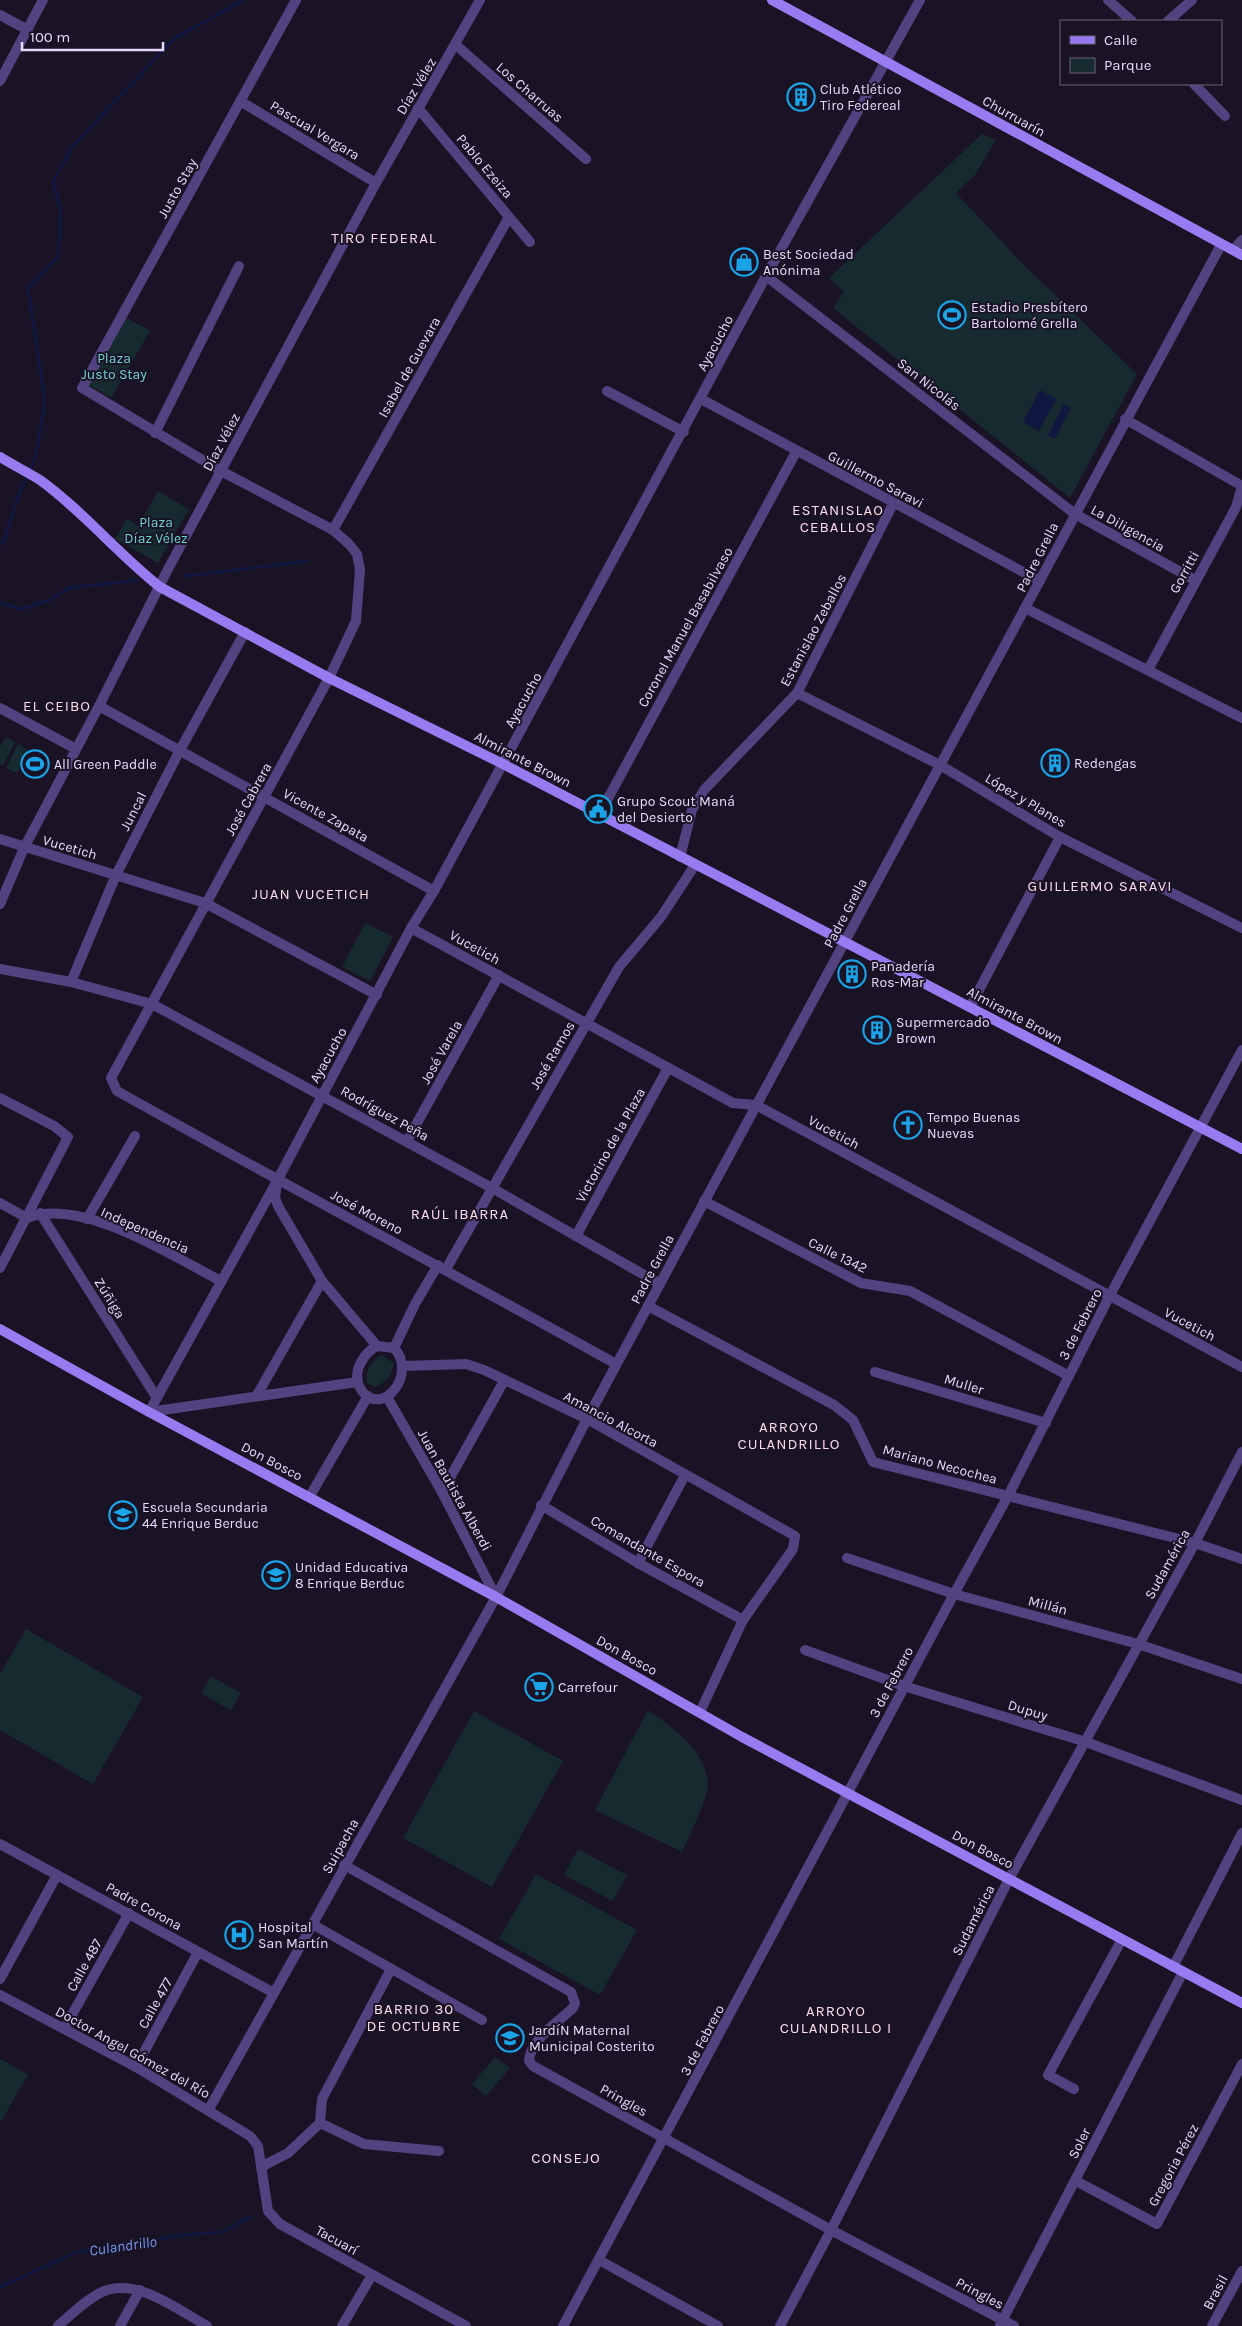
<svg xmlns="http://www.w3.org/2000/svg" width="1242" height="2326" font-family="Karla,sans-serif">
<rect width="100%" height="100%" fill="#1a1225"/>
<g fill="#162a2f">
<polygon points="982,134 996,140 975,175 956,193 1023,264 1137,374 1070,498 833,308 844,292 829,278"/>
<polygon points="125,317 150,331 111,398 87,384"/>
<polygon points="158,491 189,509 158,563 115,539 127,519 138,526"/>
<polygon points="5,737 15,742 3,766 0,764 0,747"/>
<polygon points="18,744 28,750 17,773 6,768"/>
<polygon points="365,923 393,937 370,981 342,967"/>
<path d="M 381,1355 L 394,1363 C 391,1376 387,1383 374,1387 L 367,1383 C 365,1371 370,1361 381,1355 Z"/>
<polygon points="26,1629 143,1697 93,1784 0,1730 0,1674"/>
<polygon points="211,1676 241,1693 231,1710 201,1694"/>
<path d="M 648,1710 C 674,1729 704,1748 708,1783 C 709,1795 688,1839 682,1852 L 595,1810 Z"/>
<polygon points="474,1711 563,1761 492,1887 403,1838"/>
<polygon points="578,1849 627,1875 613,1901 564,1875"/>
<polygon points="536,1874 637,1930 600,1995 499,1939"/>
<polygon points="495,2057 510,2068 486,2096 472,2084"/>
<polygon points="0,2059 28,2075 0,2123"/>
</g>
<g fill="#101740">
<polygon points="1040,390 1056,399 1039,431 1023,422"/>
<polygon points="1064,404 1071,408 1055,439 1048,435"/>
</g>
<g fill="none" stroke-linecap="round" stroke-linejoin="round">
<g stroke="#101740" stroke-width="3">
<polyline points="0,545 4,541 16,502 36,455 45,401 28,288 58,257 61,212 53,182 72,147 175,38 244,0"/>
<polyline points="185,576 308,561"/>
<polyline points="0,603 22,609 50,600 69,588 138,580"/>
<polyline points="0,2287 77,2252 183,2235 222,2232 250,2217"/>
</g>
<g stroke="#52427f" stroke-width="10">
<path d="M 296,0 L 82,388 L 221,471 L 333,530 L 349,544 L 357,554 L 360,570 L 356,621 L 329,678 L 111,1078 L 117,1091 C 283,1184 451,1272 616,1364"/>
<polyline points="1108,0 1132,21"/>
<polyline points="0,15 28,30"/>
<polyline points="1168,21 1192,0"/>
<polyline points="456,45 586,159"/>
<polyline points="1194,84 1225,116"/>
<polyline points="240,101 376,183"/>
<polyline points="418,108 530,242"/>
<polyline points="1233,250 1242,240"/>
<polyline points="766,276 1075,514 1195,580"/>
<polyline points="607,391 684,432"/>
<polyline points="701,399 1040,581"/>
<polyline points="1125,419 1242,486"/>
<polyline points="155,433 239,266"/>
<polyline points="333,530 509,217"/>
<polyline points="1027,609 1242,718"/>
<polyline points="1148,670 1236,507 1242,486"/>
<polyline points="797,693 940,765 1060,837 1242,928"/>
<polyline points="99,706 434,891"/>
<polyline points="0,708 76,749"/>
<polyline points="599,815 796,452"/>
<polyline points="0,839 205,903 377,995"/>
<polyline points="680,857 692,810 704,790 797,693 893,504"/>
<polyline points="0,904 24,848 99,706 167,571 376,183 480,0"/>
<polyline points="411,928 733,1103 756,1105 1242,1367"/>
<polyline points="0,969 71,982 152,1004 492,1188 660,1284"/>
<polyline points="71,982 116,875 180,750 245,632"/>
<polyline points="970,1007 1060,837"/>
<polyline points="0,1098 54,1126 68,1137 0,1268"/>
<polyline points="407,1141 499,975"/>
<polyline points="277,1182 275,1198 278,1206 322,1281 377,1346"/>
<polyline points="704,1201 861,1283 910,1291 1069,1376"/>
<path d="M 0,1203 L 27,1218 C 83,1197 172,1256 221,1281"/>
<polyline points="40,1213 157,1398"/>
<polyline points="87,1219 135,1136"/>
<polyline points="576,1236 668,1068"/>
<polyline points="446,1269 619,967 661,917 695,865"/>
<polyline points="648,1306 834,1405 853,1420 873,1462 1195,1543 1242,1559"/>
<path d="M 377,1346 L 394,1348 C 418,1373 383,1418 362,1391 C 357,1384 356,1377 358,1369 C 361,1360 368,1350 377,1346 Z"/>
<polyline points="394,1348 415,1304 438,1265"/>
<polyline points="403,1366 466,1364 484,1370 587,1419 795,1536 793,1549 743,1620 700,1712"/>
<polyline points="875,1372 1046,1423"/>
<polyline points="257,1395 322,1281"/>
<polyline points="387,1397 442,1492 496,1597"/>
<polyline points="149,1412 357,1382"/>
<polyline points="442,1492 504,1381"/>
<polyline points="310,1496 368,1396"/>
<polyline points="541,1505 638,1563 743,1620"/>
<polyline points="847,1558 954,1594 1138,1644 1242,1679"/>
<polyline points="638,1563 685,1475"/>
<polyline points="805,1650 904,1686 1086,1742 1242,1800"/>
<polyline points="0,1844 274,1993"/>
<path d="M 344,1865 L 571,1992 L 575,2003 L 573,2008 C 558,2022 530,2040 529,2061 L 533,2066 L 831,2230 L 1014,2326"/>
<polyline points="312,1924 482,2020"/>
<polyline points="1173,1967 1242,1833"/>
<polyline points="0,1979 57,1875"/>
<polyline points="0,1995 136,2067 250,2136 258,2146 268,2211 280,2224 466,2326"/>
<polyline points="64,2029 129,1913"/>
<polyline points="136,2067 198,1952"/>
<polyline points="1074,2089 1048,2075 1121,1941"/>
<polyline points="209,2109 496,1597 587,1419 1221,245"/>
<polyline points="320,2123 364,2144 439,2151"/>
<polyline points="261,2167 288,2153 320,2123 322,2099 391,1969"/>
<polyline points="1076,2181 1157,2224 1242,2064"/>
<polyline points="599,2260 718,2326"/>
<polyline points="1000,2325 1183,1972"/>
<path d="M 58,2326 C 71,2314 85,2301 100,2293 C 135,2275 178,2310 207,2326"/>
<polyline points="120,2326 140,2290"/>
<polyline points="342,2326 372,2275"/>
<polyline points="563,2326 954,1594 1008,1496 1109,1297 1242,1050"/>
<polyline points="780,2326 831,2230 1009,1879 1195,1543 1242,1452"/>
<polyline points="1212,2326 1242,2271"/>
</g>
<g stroke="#52427f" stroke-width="10">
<polyline points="0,81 43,0"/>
<polyline points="149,1412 277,1181 411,928 434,891 766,276 920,0"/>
</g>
<g stroke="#997bf1" stroke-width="10">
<polyline points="772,0 1242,255"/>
<path d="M 0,457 C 13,465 27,472 40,480 C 83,511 118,554 160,587 L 329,678 L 503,764 L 1242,1149"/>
<polyline points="0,1329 149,1412 496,1597 742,1737 1242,2003"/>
</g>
</g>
<defs>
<g id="building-ring" transform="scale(1.4375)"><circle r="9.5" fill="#1a1225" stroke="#1aa4e7" stroke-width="1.5"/><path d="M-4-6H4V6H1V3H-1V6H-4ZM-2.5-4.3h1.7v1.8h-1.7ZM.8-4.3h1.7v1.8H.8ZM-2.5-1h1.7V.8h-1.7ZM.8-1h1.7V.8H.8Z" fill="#1aa4e7"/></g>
<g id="shop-ring" transform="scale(1.4375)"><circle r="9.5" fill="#1a1225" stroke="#1aa4e7" stroke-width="1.5"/><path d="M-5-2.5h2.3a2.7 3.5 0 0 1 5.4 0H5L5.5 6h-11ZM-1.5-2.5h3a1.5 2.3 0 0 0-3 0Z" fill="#1aa4e7"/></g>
<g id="stadium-ring" transform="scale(1.4375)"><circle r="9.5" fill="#1a1225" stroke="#1aa4e7" stroke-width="1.5"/><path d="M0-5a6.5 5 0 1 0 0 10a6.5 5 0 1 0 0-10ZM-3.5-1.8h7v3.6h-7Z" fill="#1aa4e7"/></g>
<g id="civic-ring" transform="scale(1.4375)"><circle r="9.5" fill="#1a1225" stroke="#1aa4e7" stroke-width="1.5"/><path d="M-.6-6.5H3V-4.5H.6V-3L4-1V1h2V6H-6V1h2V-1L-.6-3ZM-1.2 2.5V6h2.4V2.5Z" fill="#1aa4e7"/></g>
<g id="church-ring" transform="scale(1.4375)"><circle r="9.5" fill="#1a1225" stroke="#1aa4e7" stroke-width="1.5"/><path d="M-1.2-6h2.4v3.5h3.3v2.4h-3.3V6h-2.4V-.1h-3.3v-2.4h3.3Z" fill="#1aa4e7"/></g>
<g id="school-ring" transform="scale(1.4375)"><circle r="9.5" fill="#1a1225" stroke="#1aa4e7" stroke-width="1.5"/><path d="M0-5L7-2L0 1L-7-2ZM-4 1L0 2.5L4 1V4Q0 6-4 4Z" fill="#1aa4e7"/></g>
<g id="supermarket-ring" transform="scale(1.4375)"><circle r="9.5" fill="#1a1225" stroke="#1aa4e7" stroke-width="1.5"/><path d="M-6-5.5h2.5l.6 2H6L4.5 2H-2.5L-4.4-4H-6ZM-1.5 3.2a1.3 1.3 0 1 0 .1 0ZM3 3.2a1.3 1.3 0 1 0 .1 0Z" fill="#1aa4e7"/></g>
<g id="hospital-ring" transform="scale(1.4375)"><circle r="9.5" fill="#1a1225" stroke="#1aa4e7" stroke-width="1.5"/><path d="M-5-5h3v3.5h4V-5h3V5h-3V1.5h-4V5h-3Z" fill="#1aa4e7"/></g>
</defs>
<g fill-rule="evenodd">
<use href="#building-ring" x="801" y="97"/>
<use href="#shop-ring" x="744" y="262"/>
<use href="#stadium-ring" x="952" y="315"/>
<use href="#building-ring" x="1055" y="763"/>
<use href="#stadium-ring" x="35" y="764"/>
<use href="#civic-ring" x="598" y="809"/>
<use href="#building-ring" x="852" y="974"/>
<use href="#building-ring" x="877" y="1030"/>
<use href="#church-ring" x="908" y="1125"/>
<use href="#school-ring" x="123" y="1515"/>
<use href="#school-ring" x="276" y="1575"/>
<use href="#supermarket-ring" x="539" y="1687"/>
<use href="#hospital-ring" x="239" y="1935"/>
<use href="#school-ring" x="510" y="2038"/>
</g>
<g text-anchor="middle" stroke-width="4" stroke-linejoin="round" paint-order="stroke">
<g font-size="14" fill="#e5dafb" stroke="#1a1225">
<text transform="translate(416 86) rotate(-59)" y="5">Díaz Vélez</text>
<text transform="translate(530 92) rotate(41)" y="5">Los Charruas</text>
<text transform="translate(1014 116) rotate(29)" y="5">Churruarín</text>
<text transform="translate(315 130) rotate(31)" y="5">Pascual Vergara</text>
<text transform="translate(485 166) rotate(50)" y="5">Pablo Ezeiza</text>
<text transform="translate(177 188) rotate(-61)" y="5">Justo Stay</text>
<text transform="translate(715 343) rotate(-62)" y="5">Ayacucho</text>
<text transform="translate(409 367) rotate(-61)" y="5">Isabel de Guevara</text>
<text transform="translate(929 384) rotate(38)" y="5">San Nicolás</text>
<text transform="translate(221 442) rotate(-62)" y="5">Díaz Vélez</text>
<text transform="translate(876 479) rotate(28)" y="5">Guillermo Saravi</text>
<text transform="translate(1128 528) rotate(29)" y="5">La Diligencia</text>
<text transform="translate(1037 557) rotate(-63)" y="5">Padre Grella</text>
<text transform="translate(1184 572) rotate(-61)" y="5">Gorritti</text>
<text transform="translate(685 627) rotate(-61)" y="5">Coronel Manuel Basabilvaso</text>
<text transform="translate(813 630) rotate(-62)" y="5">Estanislao Zeballos</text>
<text transform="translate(523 700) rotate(-61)" y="5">Ayacucho</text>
<text transform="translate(523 759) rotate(27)" y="5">Almirante Brown</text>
<text transform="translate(248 799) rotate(-61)" y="5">José Cabrera</text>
<text transform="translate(1026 800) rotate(31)" y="5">López y Planes</text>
<text transform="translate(133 811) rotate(-63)" y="5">Juncal</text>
<text transform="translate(326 815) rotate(29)" y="5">Vicente Zapata</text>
<text transform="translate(70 847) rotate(16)" y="5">Vucetich</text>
<text transform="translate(845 913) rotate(-62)" y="5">Padre Grella</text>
<text transform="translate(475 947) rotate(29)" y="5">Vucetich</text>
<text transform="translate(1015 1015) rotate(28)" y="5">Almirante Brown</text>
<text transform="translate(441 1052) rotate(-61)" y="5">José Varela</text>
<text transform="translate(328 1055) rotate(-61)" y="5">Ayacucho</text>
<text transform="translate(552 1055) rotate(-60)" y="5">José Ramos</text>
<text transform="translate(385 1113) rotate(29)" y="5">Rodríguez Peña</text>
<text transform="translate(834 1132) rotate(28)" y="5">Vucetich</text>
<text transform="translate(610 1145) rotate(-61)" y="5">Victorino de la Plaza</text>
<text transform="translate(367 1212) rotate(28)" y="5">José Moreno</text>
<text transform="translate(145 1230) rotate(24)" y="5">Independencia</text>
<text transform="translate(838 1255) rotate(26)" y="5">Calle 1342</text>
<text transform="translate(652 1269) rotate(-62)" y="5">Padre Grella</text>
<text transform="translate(110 1298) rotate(58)" y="5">Zúñiga</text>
<text transform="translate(1080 1324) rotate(-63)" y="5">3 de Febrero</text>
<text transform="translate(1190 1324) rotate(28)" y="5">Vucetich</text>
<text transform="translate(964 1384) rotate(17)" y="5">Muller</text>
<text transform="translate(611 1419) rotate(28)" y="5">Amancio Alcorta</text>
<text transform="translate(272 1461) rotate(28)" y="5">Don Bosco</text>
<text transform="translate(940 1464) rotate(15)" y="5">Mariano Necochea</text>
<text transform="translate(455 1490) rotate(61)" y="5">Juan Bautista Alberdi</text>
<text transform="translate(648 1551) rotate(30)" y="5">Comandante Espora</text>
<text transform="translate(1167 1564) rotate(-61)" y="5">Sudamérica</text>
<text transform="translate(1048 1605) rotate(15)" y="5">Millán</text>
<text transform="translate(627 1655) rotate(29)" y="5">Don Bosco</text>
<text transform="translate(891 1682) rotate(-62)" y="5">3 de Febrero</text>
<text transform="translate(1028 1710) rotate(17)" y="5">Dupuy</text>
<text transform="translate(340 1846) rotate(-61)" y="5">Suipacha</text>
<text transform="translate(983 1849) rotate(28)" y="5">Don Bosco</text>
<text transform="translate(144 1906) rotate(29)" y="5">Padre Corona</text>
<text transform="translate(973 1920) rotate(-63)" y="5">Sudamérica</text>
<text transform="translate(84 1965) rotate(-61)" y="5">Calle 487</text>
<text transform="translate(155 2003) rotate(-61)" y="5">Calle 477</text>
<text transform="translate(702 2040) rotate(-62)" y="5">3 de Febrero</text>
<text transform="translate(133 2052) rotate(29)" y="5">Doctor Angel Gómez del Río</text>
<text transform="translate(624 2100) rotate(29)" y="5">Pringles</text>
<text transform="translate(1079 2143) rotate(-63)" y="5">Soler</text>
<text transform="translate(1173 2165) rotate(-62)" y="5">Gregoria Pérez</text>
<text transform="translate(337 2240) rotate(29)" y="5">Tacuarí</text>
<text transform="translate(1215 2292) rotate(-62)" y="5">Brasil</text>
<text transform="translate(980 2293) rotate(28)" y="5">Pringles</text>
</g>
<g font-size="14" fill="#e5dafb" stroke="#1a1225" text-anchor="start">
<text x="820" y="94">Club Atlético<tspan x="820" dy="16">Tiro Federeal</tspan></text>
<text x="763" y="259">Best Sociedad<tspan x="763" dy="16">Anónima</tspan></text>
<text x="971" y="312">Estadio Presbítero<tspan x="971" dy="16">Bartolomé Grella</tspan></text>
<text x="1074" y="768">Redengas</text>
<text x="54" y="769">All Green Paddle</text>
<text x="617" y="806">Grupo Scout Maná<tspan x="617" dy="16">del Desierto</tspan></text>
<text x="871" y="971">Panadería<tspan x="871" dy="16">Ros-Mar</tspan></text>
<text x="896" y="1027">Supermercado<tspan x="896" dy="16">Brown</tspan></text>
<text x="927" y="1122">Tempo Buenas<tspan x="927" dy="16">Nuevas</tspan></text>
<text x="142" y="1512">Escuela Secundaria<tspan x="142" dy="16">44 Enrique Berduc</tspan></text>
<text x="295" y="1572">Unidad Educativa<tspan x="295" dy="16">8 Enrique Berduc</tspan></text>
<text x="558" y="1692">Carrefour</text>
<text x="258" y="1932">Hospital<tspan x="258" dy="16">San Martín</tspan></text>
<text x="529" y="2035">JardíN Maternal<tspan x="529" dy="16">Municipal Costerito</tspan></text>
</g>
<g font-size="14" fill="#6dd4d2" stroke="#1a1225">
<text x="114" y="363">Plaza<tspan x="114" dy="16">Justo Stay</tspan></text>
<text x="156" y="527">Plaza<tspan x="156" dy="16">Díaz Vélez</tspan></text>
</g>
<g font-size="15" letter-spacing="1" fill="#fbdce9" stroke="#1a1225">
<text x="384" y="243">TIRO FEDERAL</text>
<text x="838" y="515">ESTANISLAO<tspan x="838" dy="17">CEBALLOS</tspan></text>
<text x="57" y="711">EL CEIBO</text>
<text x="1100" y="891">GUILLERMO SARAVI</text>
<text x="311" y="899">JUAN VUCETICH</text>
<text x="460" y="1219">RAÚL IBARRA</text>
<text x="789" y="1432">ARROYO<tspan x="789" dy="17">CULANDRILLO</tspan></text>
<text x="414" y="2014">BARRIO 30<tspan x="414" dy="17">DE OCTUBRE</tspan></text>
<text x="836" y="2016">ARROYO<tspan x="836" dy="17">CULANDRILLO I</tspan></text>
<text x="566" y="2163">CONSEJO</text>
</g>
<g font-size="15" font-style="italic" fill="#739af0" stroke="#1a1225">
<text transform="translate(123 2246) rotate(-8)" y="5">Culandrillo</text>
</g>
</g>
<rect x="1060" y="20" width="162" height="65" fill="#1a1225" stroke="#6b627b"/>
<rect x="1070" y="36" width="25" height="8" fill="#997bf1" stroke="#6b627b"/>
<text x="1104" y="45" font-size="15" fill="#e5dafb">Calle</text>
<rect x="1070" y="58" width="25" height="15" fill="#162a2f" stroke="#6b627b"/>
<text x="1104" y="70" font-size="15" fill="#e5dafb">Parque</text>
<path d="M22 42v8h141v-8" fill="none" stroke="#e5dafb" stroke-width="2.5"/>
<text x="30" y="42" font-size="15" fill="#e5dafb" stroke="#1a1225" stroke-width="4" paint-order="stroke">100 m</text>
</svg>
